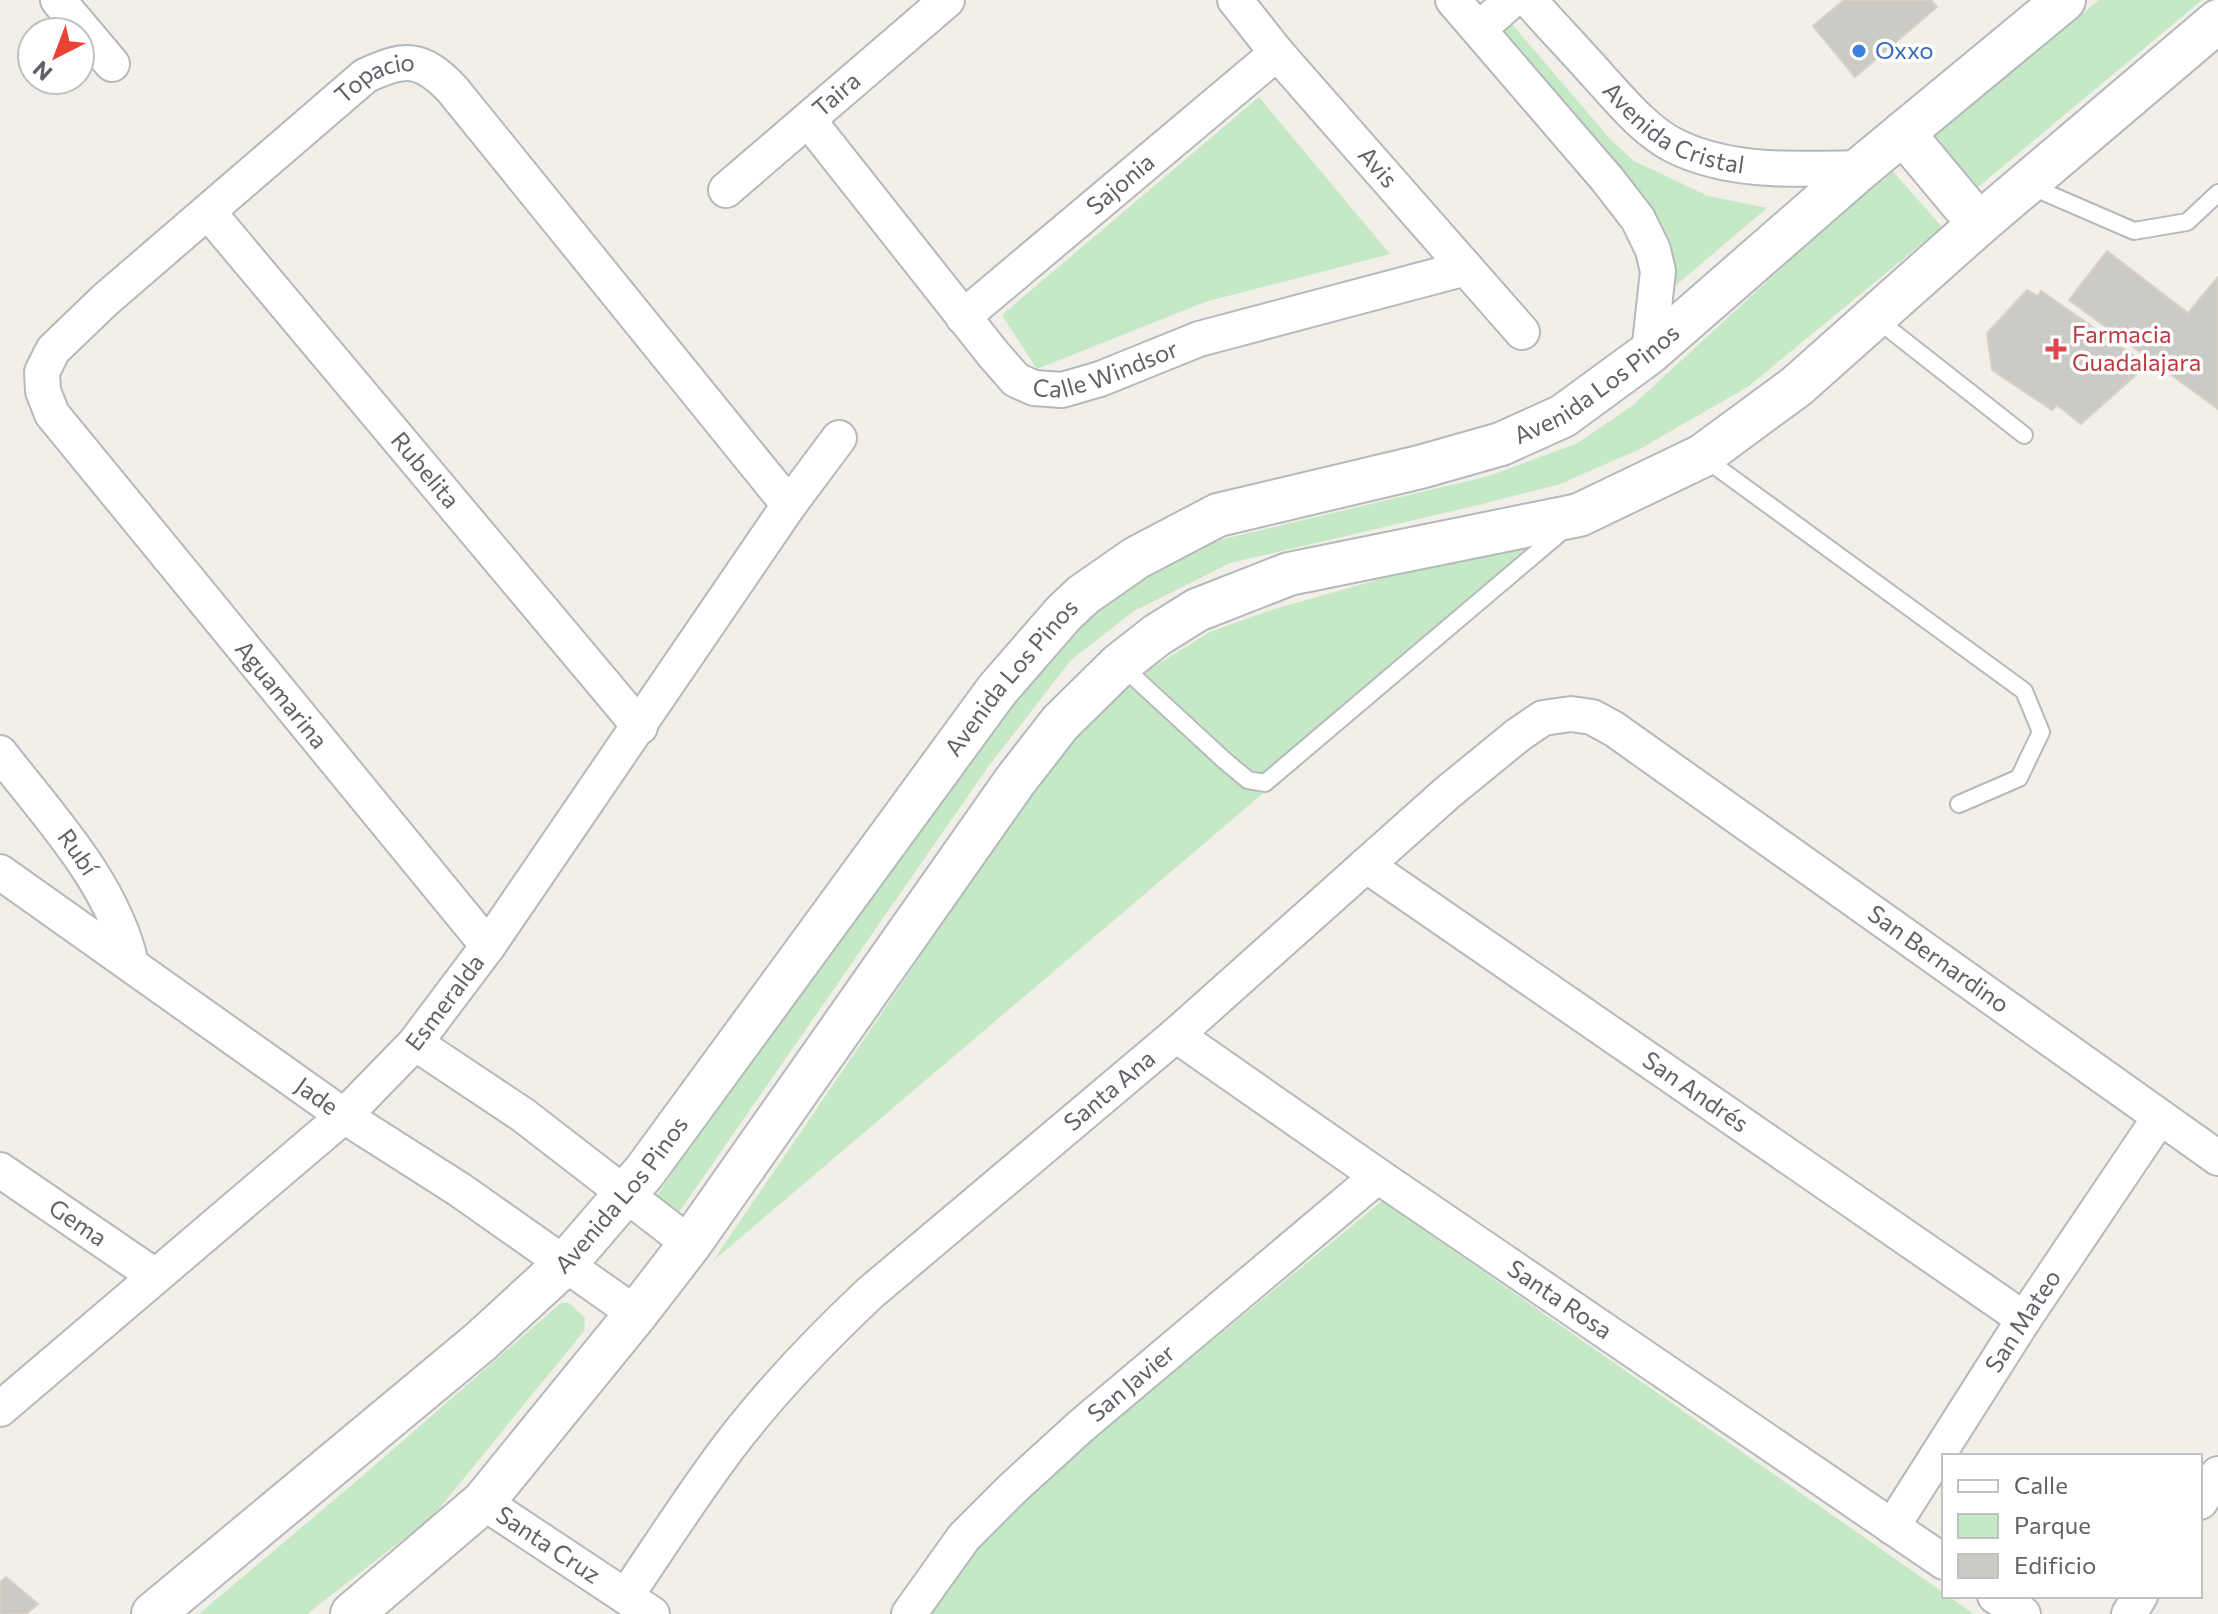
<svg xmlns="http://www.w3.org/2000/svg" width="2218" height="1614" font-family="Commissioner,sans-serif">
<rect width="100%" height="100%" fill="#f1efe8"/>
<g fill="#c5e8c5">
<polygon points="2099,0 2202,0 1978,187 1934,136"/>
<polygon points="1510,22 1611,140 1634,161 1708,196 1767,208 1662,297 1665,251 1495,37"/>
<polygon points="1259,97 1390,254 1205,302 1037,369 1002,315"/>
<polygon points="1890,168 1942,227 1749,386 1640,449 1560,484 1474,506 1230,563 1134,611 1071,660 988,767 679,1212 657,1195 971,744 1061,634 1128,580 1219,540 1489,476 1578,443 1633,405"/>
<polygon points="1519,547 1547,552 713,1261 1033,791 1096,714 1135,678 1210,632 1271,610 1384,578"/>
<polygon points="1382,1201 1944,1593 1944,1596 1948,1596 1974,1614 932,1614 1003,1513"/>
<polygon points="561,1303 569,1303 585,1318 584,1331 433,1516 307,1614 199,1614 366,1473"/>
</g>
<g fill="#cccac5" stroke="#d6d1c6" stroke-width="2">
<polygon points="1844,0 1931,0 1937,7 1855,77 1813,26"/>
<polygon points="2107,251 2188,313 2218,277 2218,409 2069,300"/>
<polygon points="2027,290 2038,296 2041,291 2147,365 2081,424 2057,405 2052,410 1992,370 1987,333"/>
<polygon points="6,1577 38,1604 26,1614 0,1614 0,1582"/>
</g>
<g fill="none" stroke-linecap="round" stroke-linejoin="round">
<g stroke="#b5b8bc" stroke-width="20">
<g id="service">
<polyline points="2030,186 2134,231 2187,222 2218,193"/>
<polyline points="1874,317 2024,435"/>
<polyline points="1703,457 2024,691 2041,732 2019,778 1959,804"/>
<polyline points="1121,665 1224,760 1248,780 1265,783 1567,527"/>
</g>
</g>
<g stroke="#b5b8bc" stroke-width="38">
<g id="minor">
<polyline points="58,0 112,64"/>
<path id="s1" d="M 1235,0 L 1277,53 L 1522,332"/>
<polyline points="1453,0 1607,179 1638,219 1653,250 1658,271 1649,353"/>
<path id="s2" d="M 1529,0 C 1552,26 1576,51 1599,77 C 1621,101 1645,131 1675,146 C 1732,174 1800,169 1861,168"/>
<polyline points="1479,29 1512,0"/>
<path id="s3" d="M 809,121 L 994,355 L 1016,380 L 1034,388 L 1062,390 L 1100,379 L 1199,339 L 1466,268"/>
<path id="s4" d="M 726,190 L 947,0"/>
<path id="s5" d="M 209,213 L 640,727"/>
<path id="s6" d="M 963,317 L 1277,53"/>
<path id="s7" d="M 0,753 C 50,818 112,882 131,963"/>
<path id="s8" d="M 1366,865 L 2024,1319"/>
<path id="s9" d="M 0,872 L 344,1116 L 460,1190 L 636,1314"/>
<path id="s10" d="M 488,946 L 52,414 L 43,391 L 42,372 L 53,350 L 105,300 L 365,76 C 405,57 421,57 452,89 L 789,505"/>
<path id="s11" d="M 1176,1035 L 1378,1176 L 1944,1562"/>
<polyline points="415,1043 523,1115 690,1244"/>
<path id="s12" d="M 0,1170 L 155,1276"/>
<path id="s13" d="M 0,1409 L 344,1116 L 415,1043 L 488,946 L 789,505 L 839,438"/>
<path id="s14" d="M 483,1502 L 652,1614"/>
<polyline points="2200,1502 2218,1474"/>
<path id="s15" d="M 1892,1527 L 2024,1319 L 2160,1117"/>
<path id="s16" d="M 626,1596 C 660,1546 693,1494 730,1445 C 772,1390 819,1341 870,1293 L 1176,1035 L 1447,793 L 1518,735 L 1543,718 L 1571,714 L 1592,717 L 1614,729 L 2218,1158"/>
<polyline points="1995,1596 2023,1614"/>
<path id="s17" d="M 909,1614 L 964,1537 L 1012,1489 L 1081,1426 L 1378,1176"/>
<polyline points="2129,1614 2140,1596"/>
</g>
</g>
<g stroke="#b5b8bc" stroke-width="46">
<g id="tertiary">
<polyline points="1903,133 1979,224"/>
<path id="s18" d="M 153,1614 L 480,1342 L 566,1263 L 645,1171 L 997,690 L 1063,614 L 1083,595 L 1136,558 L 1218,515 L 1420,467 L 1501,444 L 1563,416 L 1649,353 L 1861,168 L 2064,0"/>
<polyline points="352,1614 483,1502 636,1314 690,1244 1015,781 1060,723 1120,664 1157,635 1197,610 1289,574 1579,515 1702,456 1797,386 1979,224 2218,21"/>
</g>
</g>
<use href="#service" stroke="#fff" stroke-width="16"/>
<use href="#minor" stroke="#fff" stroke-width="34"/>
<use href="#tertiary" stroke="#fff" stroke-width="42"/>
</g>
<circle fill="#3f7fe0" stroke="#fff" stroke-width="3" cx="1859" cy="51" r="8"/>
<path fill="#e0444e" stroke="#fff" stroke-width="3" d="M2052 337h8v8h8v8h-8v8h-8v-8h-8v-8h8z"/>
<g text-anchor="middle" stroke-width="7" stroke-linejoin="round" paint-order="stroke">
<g font-size="24" fill="#366cbe" stroke="#fff" text-anchor="start">
<text x="1875" y="59">Oxxo</text>
</g>
<g font-size="24" fill="#5f6368" stroke="#fff">
<text dy="8" stroke="none"><textPath href="#s10" startOffset="1180">Topacio</textPath></text>
<text dy="8" stroke="none"><textPath href="#s4" startOffset="146">Taira</textPath></text>
<text dy="8" stroke="none"><textPath href="#s2" startOffset="198">Avenida Cristal</textPath></text>
<text dy="8" stroke="none"><textPath href="#s1" startOffset="220">Avis</textPath></text>
<text dy="8" stroke="none"><textPath href="#s6" startOffset="206">Sajonia</textPath></text>
<text dy="8" stroke="none"><textPath href="#s3" startOffset="426">Calle Windsor</textPath></text>
<text dy="8" stroke="none"><textPath href="#s18" startOffset="1950">Avenida Los Pinos</textPath></text>
<text dy="8" stroke="none"><textPath href="#s5" startOffset="336">Rubelita</textPath></text>
<text dy="8" stroke="none"><textPath href="#s18" startOffset="1278">Avenida Los Pinos</textPath></text>
<text transform="translate(281 695) rotate(51)" y="8">Aguamarina</text>
<text dy="8" stroke="none"><textPath href="#s7" startOffset="126">Rubí</textPath></text>
<text dy="8" stroke="none"><textPath href="#s16" startOffset="1748">San Bernardino</textPath></text>
<text dy="8" stroke="none"><textPath href="#s13" startOffset="604">Esmeralda</textPath></text>
<text dy="8" stroke="none"><textPath href="#s16" startOffset="704">Santa Ana</textPath></text>
<text dy="8" stroke="none"><textPath href="#s8" startOffset="400">San Andrés</textPath></text>
<text dy="8" stroke="none"><textPath href="#s9" startOffset="388">Jade</textPath></text>
<text dy="8" stroke="none"><textPath href="#s18" startOffset="630">Avenida Los Pinos</textPath></text>
<text dy="8" stroke="none"><textPath href="#s12" startOffset="94">Gema</textPath></text>
<text dy="8" stroke="none"><textPath href="#s11" startOffset="466">Santa Rosa</textPath></text>
<text dy="8" stroke="none"><textPath href="#s15" startOffset="244">San Mateo</textPath></text>
<text dy="8" stroke="none"><textPath href="#s17" startOffset="322">San Javier</textPath></text>
<text dy="8" stroke="none"><textPath href="#s14" startOffset="78">Santa Cruz</textPath></text>
</g>
<g font-size="24" fill="#be3a42" stroke="#fff" text-anchor="start">
<text x="2072" y="343">Farmacia<tspan x="2072" dy="28">Guadalajara</tspan></text>
</g>
</g>
<rect x="1942" y="1454" width="260" height="144" fill="#ffffff" stroke="#bfc1c3" stroke-width="2"/>
<rect x="1958" y="1480" width="40" height="12" fill="#ffffff" stroke="#bfc1c3" stroke-width="2"/>
<text x="2014" y="1494" font-size="24" fill="#5f6368">Calle</text>
<rect x="1958" y="1514" width="40" height="24" fill="#c5e8c5" stroke="#bfc1c3" stroke-width="2"/>
<text x="2014" y="1534" font-size="24" fill="#5f6368">Parque</text>
<rect x="1958" y="1554" width="40" height="24" fill="#cccac5" stroke="#bfc1c3" stroke-width="2"/>
<text x="2014" y="1574" font-size="24" fill="#5f6368">Edificio</text>
<g transform="translate(56 56) rotate(222)"><circle r="38" fill="#ffffff" stroke="#bfc1c3" stroke-width="2"/>
<path d="M0-6L14 30L0 20L-14 30Z" fill="#ea4335"/>
<text y="-12" font-size="22" font-weight="bold" text-anchor="middle" fill="#5f6368">N</text>
</g>
</svg>
